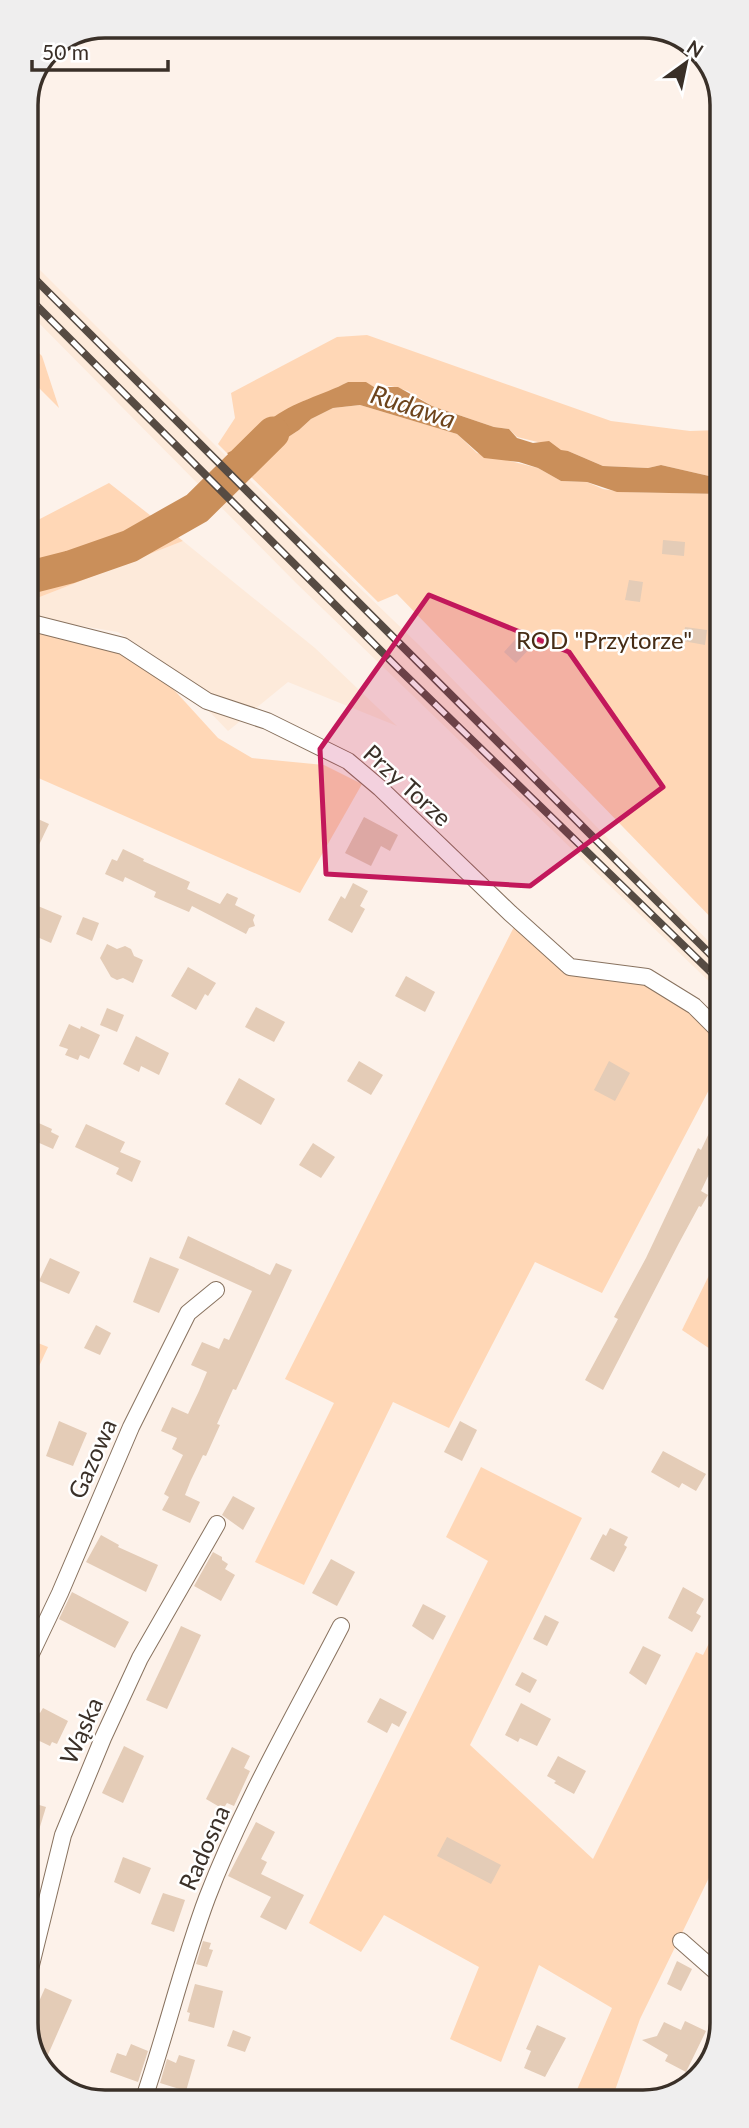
<svg xmlns="http://www.w3.org/2000/svg" width="749" height="2128" font-family="Lato,sans-serif">
<rect width="100%" height="100%" fill="#fdf2ea"/>
<g fill="#fdeada">
<polygon points="27,257 309,539 419,645 721,954 721,993 296,583 27,311"/>
<polygon points="183,541 315,648 397,726 288,682 228,731 158,658 118,632 27,617 27,602"/>
</g>
<g fill="#ffd7b6">
<polygon points="367,335 611,421 690,431 720,430 720,475 709,476 661,465 648,468 603,466 568,451 561,451 554,446 517,437 509,429 494,427 432,406 408,391 391,386 374,387 365,382 348,382 324,394 304,401 238,449 227,453 218,444 235,418 231,393 337,337"/>
<polygon points="27,341 42,356 59,408 27,376"/>
<polygon points="360,405 457,434 477,453 538,468 561,481 587,482 603,489 622,492 721,494 721,928 397,594 378,602 245,471 273,447 299,430 311,419 333,408"/>
<polygon points="109,483 183,541 27,602 27,520 36,521"/>
<polygon points="27,631 87,634 137,656 176,692 218,738 252,758 324,765 362,784 300,893 27,773"/>
<polygon points="519,917 576,962 648,980 679,1001 721,1043 721,1069 720,1069 602,1293 535,1262 449,1428 393,1402 304,1585 255,1562 334,1403 285,1379"/>
<polygon points="722,1249 722,1357 682,1330"/>
<polygon points="28,1339 48,1347 28,1390"/>
<polygon points="481,1467 582,1518 470,1745 593,1859 696,1652 703,1655 722,1618 722,1851 640,2019 612,2099 573,2099 612,2008 539,1965 501,2062 450,2039 479,1967 384,1915 361,1952 309,1923 488,1561 446,1537"/>
</g>
<path fill="#ca8f5a" d="M 348,382 L 366,382 L 374,387 L 398,387 L 432,406 L 494,427 L 509,429 L 517,438 L 533,443 L 549,441 L 561,450 L 568,451 L 603,466 L 648,468 L 661,465 L 709,476 L 720,475 L 721,494 L 617,492 L 587,482 L 561,481 L 538,468 L 519,462 L 484,458 L 457,434 L 360,405 L 333,408 L 311,419 L 299,430 L 273,447 L 245,471 L 227,453 C 250,444 252,434 270,420 C 292,402 323,395 348,382 Z"/>
<g fill="none" stroke-linecap="round" stroke-linejoin="round">
<polyline stroke="#ca8f5a" stroke-width="33" points="27,578 70,567 130,546 197,508 273,433"/>
</g>
<g fill="#e4ccb7">
<polygon points="663,540 685,542 684,556 662,554"/>
<polygon points="629,580 643,582 640,602 625,600"/>
<polygon points="685,627 707,630 705,645 683,641"/>
<polygon points="521,633 533,645 516,663 504,652"/>
<polygon points="27,814 49,824 27,870"/>
<polygon points="364,817 398,835 390,851 381,846 371,866 345,853"/>
<polygon points="123,849 144,859 143,861 190,882 187,889 220,904 227,893 238,898 235,905 255,915 253,920 255,926 249,928 246,934 192,906 189,912 154,897 156,892 125,877 123,882 105,874 112,859 117,861"/>
<polygon points="353,883 368,891 360,906 365,909 352,933 328,920 341,896 345,899"/>
<polygon points="33,904 62,916 51,943 28,933 28,918"/>
<polygon points="83,917 99,923 92,941 76,934"/>
<polygon points="107,944 117,949 125,946 131,949 134,956 143,960 133,983 123,978 117,980 111,977 100,958"/>
<polygon points="188,967 216,983 208,996 205,994 196,1010 171,996"/>
<polygon points="406,976 435,992 425,1012 395,996"/>
<polygon points="256,1007 285,1022 274,1042 245,1027"/>
<polygon points="107,1008 124,1015 117,1032 100,1025"/>
<polygon points="69,1024 80,1029 81,1026 100,1035 89,1059 80,1055 78,1060 65,1055 68,1049 59,1046"/>
<polygon points="136,1036 169,1053 159,1075 141,1066 139,1072 123,1064"/>
<polygon points="359,1061 383,1075 371,1095 347,1081"/>
<polygon points="609,1061 630,1073 615,1101 594,1090"/>
<polygon points="239,1078 275,1099 261,1125 225,1104"/>
<polygon points="721,1108 721,1149 701,1191 708,1195 701,1207 699,1206 679,1243 603,1390 585,1380 618,1319 614,1317 646,1258 698,1148 701,1150"/>
<polygon points="32,1120 52,1129 51,1132 59,1136 53,1149 28,1138 28,1129"/>
<polygon points="86,1124 125,1142 120,1152 141,1161 132,1182 116,1174 119,1168 75,1147"/>
<polygon points="313,1143 335,1157 321,1178 299,1165"/>
<polygon points="188,1236 270,1275 276,1263 292,1270 236,1390 233,1389 217,1424 220,1425 206,1456 203,1455 191,1480 185,1495 200,1502 190,1523 162,1510 169,1497 164,1494 183,1455 172,1449 177,1438 161,1431 172,1407 188,1414 199,1391 207,1372 191,1365 202,1342 219,1349 224,1338 229,1340 252,1291 179,1258"/>
<polygon points="150,1257 179,1269 159,1313 133,1302"/>
<polygon points="50,1258 80,1272 69,1294 39,1281"/>
<polygon points="96,1325 111,1333 100,1355 84,1348"/>
<polygon points="59,1421 87,1433 73,1466 46,1456"/>
<polygon points="460,1421 477,1430 462,1461 444,1452"/>
<polygon points="663,1451 706,1474 696,1491 682,1483 679,1488 651,1472"/>
<polygon points="233,1496 255,1508 243,1530 222,1515"/>
<polygon points="610,1528 628,1537 624,1545 627,1547 614,1572 590,1559 603,1534 606,1536"/>
<polygon points="101,1535 119,1545 118,1547 158,1565 146,1592 86,1562"/>
<polygon points="213,1552 222,1557 222,1560 228,1564 225,1569 235,1575 221,1601 194,1586"/>
<polygon points="331,1559 355,1572 337,1606 312,1593"/>
<polygon points="683,1587 704,1599 696,1613 701,1616 692,1632 668,1618"/>
<polygon points="72,1592 129,1622 115,1648 59,1619"/>
<polygon points="423,1604 446,1616 433,1640 412,1626"/>
<polygon points="545,1615 559,1622 547,1646 533,1639"/>
<polygon points="181,1626 201,1635 167,1709 146,1700"/>
<polygon points="643,1646 661,1655 646,1685 629,1673"/>
<polygon points="522,1672 537,1680 530,1693 515,1685"/>
<polygon points="380,1698 407,1712 399,1727 392,1723 387,1733 367,1722"/>
<polygon points="521,1703 551,1719 537,1746 520,1738 518,1742 505,1735"/>
<polygon points="29,1707 40,1713 43,1708 68,1721 57,1744 52,1742 50,1746 29,1736"/>
<polygon points="124,1746 144,1756 123,1803 102,1793"/>
<polygon points="232,1747 250,1756 244,1768 250,1771 234,1806 227,1803 223,1809 206,1799"/>
<polygon points="558,1756 586,1771 574,1794 554,1783 556,1781 547,1776"/>
<polygon points="29,1802 46,1807 32,1853 29,1852"/>
<polygon points="256,1822 275,1832 261,1859 267,1862 261,1874 304,1895 286,1930 260,1917 271,1897 228,1876"/>
<polygon points="447,1837 501,1865 491,1884 437,1856"/>
<polygon points="123,1857 151,1868 140,1894 114,1882"/>
<polygon points="163,1893 185,1900 174,1932 151,1924"/>
<polygon points="203,1941 211,1943 209,1949 213,1950 207,1967 196,1964"/>
<polygon points="677,1961 692,1969 681,1991 667,1984"/>
<polygon points="195,1984 223,1991 214,2028 188,2021 190,2013 187,2012"/>
<polygon points="45,1988 72,2000 43,2066 29,2043 29,2024"/>
<polygon points="685,2021 706,2031 686,2072 665,2061 668,2055 642,2040 657,2036 664,2022 681,2030"/>
<polygon points="537,2025 566,2038 545,2077 524,2068 531,2051 526,2049"/>
<polygon points="233,2030 251,2037 245,2052 227,2046"/>
<polygon points="131,2044 148,2051 138,2082 110,2072 117,2053 126,2056"/>
<polygon points="179,2055 195,2060 186,2091 160,2083 167,2059 176,2063"/>
</g>
<g fill="none" stroke-linecap="round" stroke-linejoin="round">
<g stroke="#88725f" stroke-width="18">
<g id="minor">
<polyline points="27,625 36,624 123,646 207,701 267,721 348,761 380,788 510,913 570,967 647,977 694,1006 721,1033"/>
<polyline points="29,1658 60,1593 131,1427 188,1313 216,1290"/>
<polyline points="681,1941 723,1978"/>
<polyline points="29,1973 63,1835 103,1738 140,1658 217,1524"/>
<path d="M 143,2101 C 166,2034 182,1965 207,1898 C 243,1804 295,1715 341,1626"/>
</g>
</g>
<use href="#minor" stroke="#fff" stroke-width="16"/>
<g stroke="#564b43" stroke-width="8">
<g id="rail">
<polyline points="27,271 721,965"/>
<polyline points="27,296 402,672 721,982"/>
</g>
</g>
<use href="#rail" stroke="#fff" stroke-width="5" stroke-dasharray="16" stroke-linecap="butt"/>
</g>
<path fill="#c2185b" fill-opacity="0.2" stroke="#c2185b" stroke-width="5" stroke-linejoin="round" d="M 429,595 L 569,652 L 663,787 L 530,886 L 326,874 L 320,749 Z"/>
<g text-anchor="middle" stroke-width="5" stroke-linejoin="round" paint-order="stroke">
<g font-size="24" fill="#462c15" stroke="#fff">
<text x="604" y="649">ROD "Przytorze"</text>
</g>
<g font-size="24" fill="#3a3028" stroke="#fff">
<text transform="translate(407 786) rotate(42)" y="8">Przy Torze</text>
<text transform="translate(93 1459) rotate(-66)" y="8">Gazowa</text>
<text transform="translate(82 1731) rotate(-66)" y="8">Wąska</text>
<text transform="translate(205 1848) rotate(-66)" y="8">Radosna</text>
</g>
<g font-size="26" font-style="italic" fill="#6d441c" stroke="#fff">
<text transform="translate(413 407) rotate(18)" y="9">Rudawa</text>
</g>
</g>
<path d="M0 0H749V2128H0ZM105 38H643A67 67 0 0 1 710 105V2023A67 67 0 0 1 643 2090H105A67 67 0 0 1 38 2023V105A67 67 0 0 1 105 38Z" fill="#efeeee" fill-rule="evenodd"/>
<path fill="none" stroke="#3a3028" stroke-width="3.5" d="M105 38H643A67 67 0 0 1 710 105V2023A67 67 0 0 1 643 2090H105A67 67 0 0 1 38 2023V105A67 67 0 0 1 105 38Z"/>
<g transform="translate(686 63) rotate(33)" stroke="#ffffff" stroke-width="5" paint-order="stroke">
<path d="M0-5L12 26L0 18L-12 26Z" fill="#3a3028"/>
<text y="-10" font-size="19" font-weight="bold" text-anchor="middle" fill="#3a3028">N</text>
</g>
<path d="M32 60v10h136v-10" fill="none" stroke="#3a3028" stroke-width="3.5"/>
<text x="42" y="60" font-size="21" fill="#3a3028" stroke="#ffffff" stroke-width="5" paint-order="stroke">50 m</text>
</svg>
